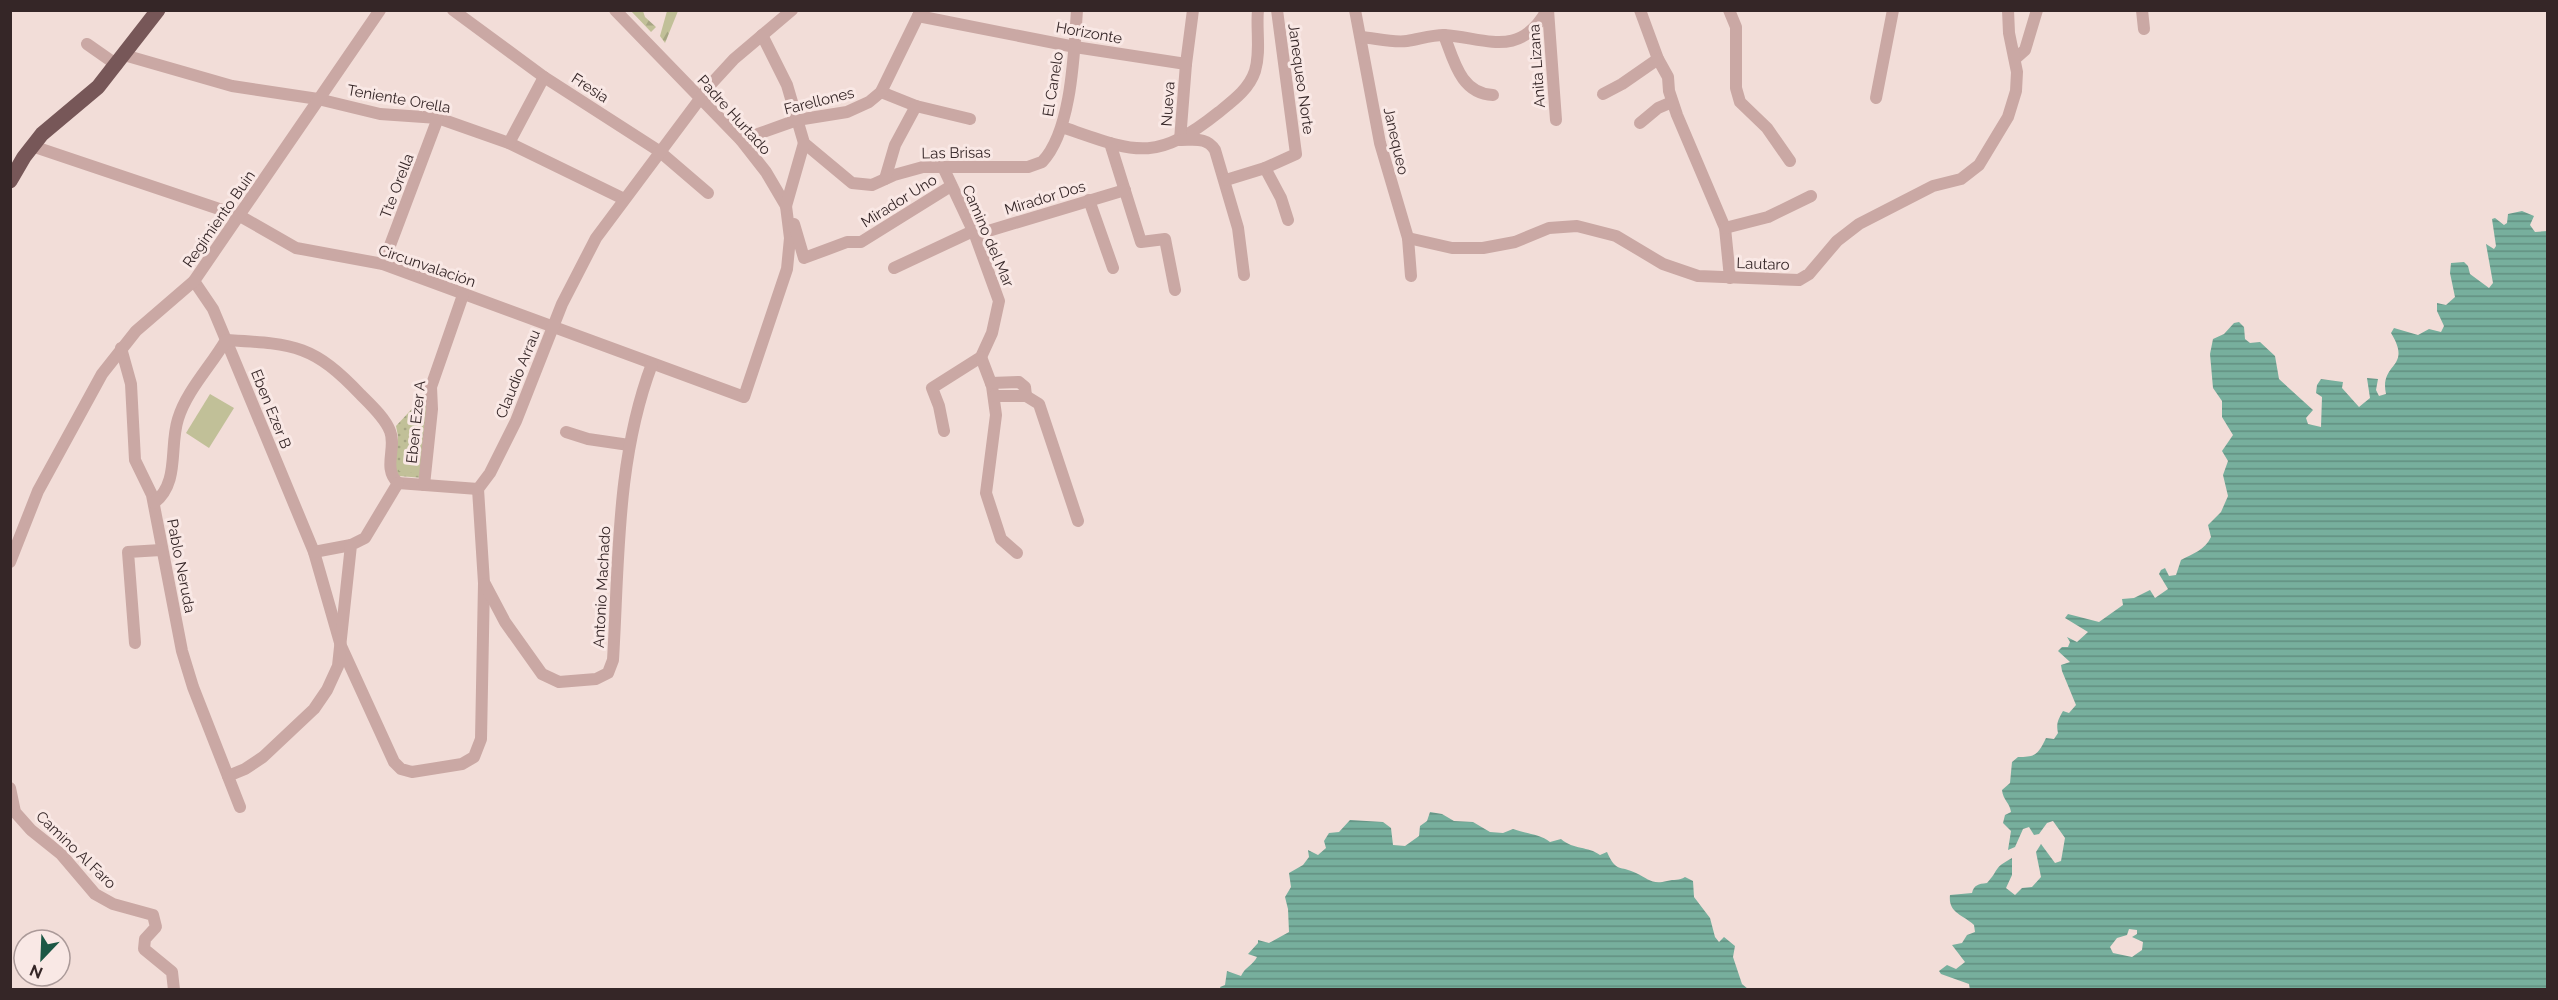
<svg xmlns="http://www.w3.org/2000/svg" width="2558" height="1000" font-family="Raleway,sans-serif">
<defs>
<pattern id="grass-dots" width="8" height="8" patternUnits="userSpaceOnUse" patternTransform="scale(1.5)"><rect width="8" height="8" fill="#c1c098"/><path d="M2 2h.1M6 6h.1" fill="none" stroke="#a6a583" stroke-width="1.8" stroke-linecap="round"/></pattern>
<pattern id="forest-firs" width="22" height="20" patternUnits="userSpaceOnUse" patternTransform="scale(1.5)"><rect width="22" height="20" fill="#c1c098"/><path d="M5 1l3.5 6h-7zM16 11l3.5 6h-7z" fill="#a6a583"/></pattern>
<pattern id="water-rules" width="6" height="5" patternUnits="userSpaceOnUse" patternTransform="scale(1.5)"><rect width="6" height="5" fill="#77af9d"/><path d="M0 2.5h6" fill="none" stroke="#628e80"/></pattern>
</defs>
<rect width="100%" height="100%" fill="#f2ddd8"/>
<polygon fill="url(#grass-dots)" points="422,398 428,400 423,478 399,476 394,471 398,436 396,426"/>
<g fill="url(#forest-firs)">
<polygon points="631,11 643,11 645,17 656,27 651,32"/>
<polygon points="667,11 678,11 665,43 660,36"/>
</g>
<g fill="#c1c098">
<polygon points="210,394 234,408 209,448 186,433"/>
<polygon points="402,446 421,448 418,473 399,471"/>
</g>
<g fill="url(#water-rules)" fill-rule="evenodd">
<path d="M 2522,211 L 2534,216 L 2530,225 L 2535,232 L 2548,231 L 2547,989 L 1970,990 L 1969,984 L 1941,974 L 1939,971 L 1947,965 L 1956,969 L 1965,962 L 1952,945 L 1962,943 L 1967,935 L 1975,932 L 1974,925 C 1962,914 1948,913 1950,895 L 1972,893 C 1974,885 1978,884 1987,883 C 2000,869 1992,869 2012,858 L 2012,875 L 2006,888 L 2015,895 L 2022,888 L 2032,887 L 2041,877 L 2036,852 L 2041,844 L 2055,863 L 2061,861 L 2065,838 L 2053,821 L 2047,823 L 2039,834 L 2034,835 L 2029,827 L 2023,829 L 2015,847 L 2008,850 L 2011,831 L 2003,823 L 2005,815 L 2011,812 C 2010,803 2003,800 2002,790 L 2010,783 L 2012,762 L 2018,757 C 2035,757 2038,755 2046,738 L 2054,739 L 2058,733 C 2056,723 2058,720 2063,711 L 2069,713 L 2076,705 L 2062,671 L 2061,665 L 2070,662 L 2058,651 L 2062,647 L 2068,647 L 2070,642 L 2067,637 L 2077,642 L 2088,632 L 2065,618 L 2068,614 L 2099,622 L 2123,605 L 2122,599 L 2134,598 L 2150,590 L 2155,598 L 2168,589 L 2159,574 L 2161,570 L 2165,568 L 2169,576 L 2176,575 L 2181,560 C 2192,554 2205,550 2211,537 L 2208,525 L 2221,512 L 2228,496 L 2223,475 L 2228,461 L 2222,451 L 2233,435 L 2222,417 L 2222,401 L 2213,388 L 2210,354 L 2213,339 L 2224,334 L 2234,323 L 2239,322 L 2244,327 L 2245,339 L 2250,343 L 2260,342 L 2275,356 L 2279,379 L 2313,410 L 2306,418 L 2308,424 L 2321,427 L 2322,397 L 2316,393 L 2317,385 L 2321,379 L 2343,382 L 2342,388 L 2359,407 L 2370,398 L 2367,378 L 2378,379 L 2376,390 L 2379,396 L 2386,394 C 2379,362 2413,369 2391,333 L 2394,328 L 2418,335 L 2429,329 L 2441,332 L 2444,326 L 2437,311 L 2437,303 L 2446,305 L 2455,297 L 2450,273 L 2451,263 L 2464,262 L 2468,266 L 2470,274 L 2489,288 L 2493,283 L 2486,244 L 2494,249 L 2496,246 L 2492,219 L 2495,218 L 2504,225 L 2507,223 L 2508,214 ZM 2129,929 L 2137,930 L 2137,934 L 2132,937 L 2143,942 L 2142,950 L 2132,957 L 2113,953 L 2110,947 L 2117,938 L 2127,935 Z"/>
<path d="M 1430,812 L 1442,814 L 1454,821 L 1473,822 L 1490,832 L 1503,833 L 1513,829 C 1526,834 1540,834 1550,842 L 1561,839 C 1574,850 1588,846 1600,855 L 1607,852 C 1616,873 1620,865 1636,873 C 1649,879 1652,885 1667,881 C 1674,879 1679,881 1685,877 L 1693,881 L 1694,897 L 1710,918 L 1715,937 L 1719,942 L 1724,937 L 1735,946 L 1733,957 L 1742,984 L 1748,989 L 1221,989 L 1220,987 L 1225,985 L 1227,971 L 1241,976 C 1245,967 1253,965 1257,957 L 1248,954 L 1258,943 L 1258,940 L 1269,943 L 1289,932 L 1288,909 L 1285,897 L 1291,887 L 1289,873 L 1303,865 L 1309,857 L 1308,850 L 1318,855 L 1326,848 L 1324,841 L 1329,833 L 1339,832 L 1350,820 L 1383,822 L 1391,828 L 1393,845 L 1405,846 L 1419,836 L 1420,826 L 1427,821 Z"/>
</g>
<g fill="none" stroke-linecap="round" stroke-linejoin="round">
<g stroke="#caa8a4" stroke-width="12">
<polyline points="453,10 544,77 659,151 708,193"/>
<polyline points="1355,10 1380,143 1408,238 1411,276"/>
<polyline points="1548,10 1556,120"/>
<polyline points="1640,10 1658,59 1668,77 1669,91 1677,115 1725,228 1730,278"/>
<polyline points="1729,10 1736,27 1736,88 1740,102 1767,128 1790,161"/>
<polyline points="2142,10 2144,29"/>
<polyline points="918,16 1075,47 1186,64"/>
<path d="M 762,35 L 787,85 L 804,143 L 852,183 L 872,185 L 894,175 L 923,167 L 1028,167 L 1042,162 C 1072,131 1074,52 1077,10"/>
<path d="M 1444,35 C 1454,61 1461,94 1493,95"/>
<path d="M 1361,37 C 1375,38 1392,43 1407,41 C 1420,39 1431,35 1444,35 C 1486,38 1520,59 1547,10"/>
<polyline points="87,44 117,65"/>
<polyline points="124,55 232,86 318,99 380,114 438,118 509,143 624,199"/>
<polyline points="2016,58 2025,50 2037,10"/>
<polyline points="881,92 916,106 970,119"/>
<polyline points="1603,94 1622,84 1658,59"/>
<polyline points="1876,98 1893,10"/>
<polyline points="1640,123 1658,108 1672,102"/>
<path d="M 1062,127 C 1135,152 1154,164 1219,112 C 1234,100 1249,89 1255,71 C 1261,51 1256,30 1258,10"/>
<polyline points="741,140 797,120 847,112 869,102 881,92 921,10"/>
<polyline points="1180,140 1186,64 1193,10"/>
<path d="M 1181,140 C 1195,140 1207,137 1215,150 L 1238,228 L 1244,275"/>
<polyline points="509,143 544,77"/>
<polyline points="1110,143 1141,242 1165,239 1175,290"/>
<polyline points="32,146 240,216 296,248 383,264 744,397 787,269 790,238 786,206 766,172 741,140 615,10"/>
<polyline points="943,167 975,235 999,301 992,333 981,357 932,388 939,406 944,431"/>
<polyline points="1265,168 1281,198 1288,220"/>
<polyline points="885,179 895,145 916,106"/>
<polyline points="1226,180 1265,168 1296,154 1277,10"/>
<polyline points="1089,200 1113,268"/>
<polyline points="786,206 804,143"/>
<polyline points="794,224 804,258 847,242 861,242 951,186"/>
<polyline points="1725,228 1768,217 1811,196"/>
<polyline points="975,235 1125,190"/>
<polyline points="1408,238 1452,248 1483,248 1515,242 1549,228 1577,226 1616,236 1663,264 1698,276 1799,280 1809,274 1837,241 1859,224 1933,186 1961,179 1979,165 2008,117 2016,91 2017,72 2009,33 2008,10"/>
<polyline points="383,264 438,118"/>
<polyline points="894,268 973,231"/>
<polyline points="194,281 213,309 226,340 314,552 341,646 394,762 401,769 412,772 462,764 474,757 481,739 484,583 478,489 490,473 516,421 562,304 596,238 711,84 734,59 792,10"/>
<polyline points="121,348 131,384 135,460 152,495 182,651 193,687 240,807"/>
<polyline points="981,357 992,386 996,415 986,493 1001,539 1017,553"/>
<polyline points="991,383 1019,382 1025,387 1026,396"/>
<polyline points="994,396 1026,396 1039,404 1078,521"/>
<polyline points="566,432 588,439 629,445"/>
<polyline points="398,483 478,489"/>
<polyline points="424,485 432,409 431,387 463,295"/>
<path d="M 154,503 C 180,483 169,447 178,419 C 187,390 211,366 226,340 C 294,344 313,344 361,395 C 371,405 385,418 390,431 C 397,448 382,468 398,483"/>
<polyline points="314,552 351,545"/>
<polyline points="10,562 38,491 102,374 136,331 194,281 380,10"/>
<path d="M 485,584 L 505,622 L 542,674 L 559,682 L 596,679 L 608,673 L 613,660 C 619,561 616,459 652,364"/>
<polyline points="135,643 128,552 161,550"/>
<polyline points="228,776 245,769 263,757 314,709 327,690 338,666 351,545 365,538 398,483"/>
<polyline points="10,788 15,812 31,830 61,854 95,894 113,904 153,915 156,927 145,939 144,949 172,972 174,990"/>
</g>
<polyline stroke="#775758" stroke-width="15" points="10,181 24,157 42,134 98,87 158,10"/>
</g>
<g text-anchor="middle" stroke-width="6" stroke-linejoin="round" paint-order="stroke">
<g font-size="15" fill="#352627" stroke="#f9e8e5">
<text transform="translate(1089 33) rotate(10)" y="5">Horizonte</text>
<text transform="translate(1537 66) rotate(-94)" y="5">Anita Lizana</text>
<text transform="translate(1301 79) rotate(82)" y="5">Janequeo Norte</text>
<text transform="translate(1053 84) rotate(-81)" y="5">El Canelo</text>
<text transform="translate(590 88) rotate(33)" y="5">Fresia</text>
<text transform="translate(399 99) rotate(10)" y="5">Teniente Orella</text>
<text transform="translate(819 101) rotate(-14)" y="5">Farellones</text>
<text transform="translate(1168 104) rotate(-86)" y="5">Nueva</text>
<text transform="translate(734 115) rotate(48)" y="5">Padre Hurtado</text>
<text transform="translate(1396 141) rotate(77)" y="5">Janequeo</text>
<text transform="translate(956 153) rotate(-1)" y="5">Las Brisas</text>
<text transform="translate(397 186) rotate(-69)" y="5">Tte Orella</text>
<text transform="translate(1045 198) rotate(-17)" y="5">Mirador Dos</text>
<text transform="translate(899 201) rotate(-32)" y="5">Mirador Uno</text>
<text transform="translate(219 219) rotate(-55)" y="5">Regimiento Buin</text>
<text transform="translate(988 236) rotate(67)" y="5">Camino del Mar</text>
<text transform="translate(1763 264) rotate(2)" y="5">Lautaro</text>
<text transform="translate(427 266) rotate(19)" y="5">Circunvalación</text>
<text transform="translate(518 374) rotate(-68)" y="5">Claudio Arrau</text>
<text transform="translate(271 409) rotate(68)" y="5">Eben Ezer B</text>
<text transform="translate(416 422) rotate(-84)" y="5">Eben Ezer A</text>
<text transform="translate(181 566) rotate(79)" y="5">Pablo Neruda</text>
<text transform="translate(602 587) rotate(-87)" y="5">Antonio Machado</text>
<text transform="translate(76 850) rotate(44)" y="5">Camino Al Faro</text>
</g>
</g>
<rect width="2558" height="1000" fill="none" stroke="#352627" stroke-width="24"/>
<g transform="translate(42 958) rotate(203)"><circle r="28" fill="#f9e8e5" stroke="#ab9a99" stroke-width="1.5"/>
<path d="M0-4.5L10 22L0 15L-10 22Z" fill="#1b5745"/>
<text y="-9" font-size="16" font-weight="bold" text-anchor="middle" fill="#352627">N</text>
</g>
</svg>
